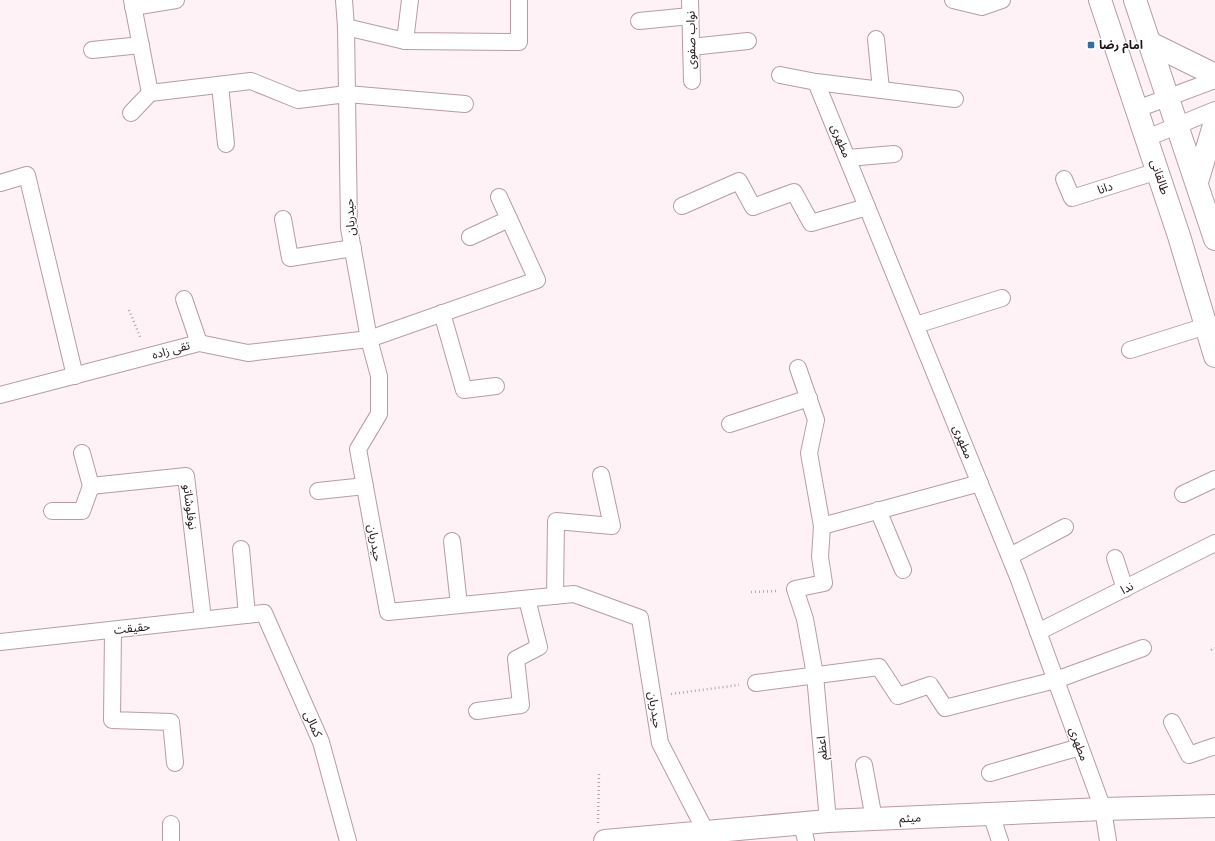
<svg xmlns="http://www.w3.org/2000/svg" width="1215" height="841" font-family="'PT Serif','Noto Sans Arabic',serif">
<rect width="100%" height="100%" fill="#fff2f6"/>
<g fill="none" stroke-linecap="round" stroke-linejoin="round">
<g stroke="#b79ba4" stroke-width="18">
<g id="minor">
<polyline points="132,0 150,93 251,81 298,100 347,94 465,104"/>
<polyline points="344,0 346,27 349,228 369,339 379,376 379,414 358,449 388,612 574,594 640,618 660,743 706,832"/>
<polyline points="690,0 692,81"/>
<polyline points="953,0 982,7 1002,0"/>
<polyline points="133,7 176,0"/>
<polyline points="639,21 690,16"/>
<polyline points="346,27 405,41 519,42 519,0"/>
<polyline points="876,39 881,90"/>
<polyline points="405,41 410,0"/>
<polyline points="691,47 748,41"/>
<polyline points="92,50 141,45"/>
<polyline points="780,75 816,82 1018,577 1103,809 1108,841"/>
<polyline points="816,82 955,99"/>
<polyline points="220,85 226,144"/>
<polyline points="1137,109 1215,80"/>
<polyline points="131,113 150,93"/>
<polyline points="1147,138 1215,110"/>
<polyline points="848,158 894,154"/>
<polyline points="1064,179 1072,198 1158,171"/>
<polyline points="0,183 27,175 75,376"/>
<polyline points="682,206 739,181 753,207 794,192 811,223 867,207"/>
<polyline points="283,219 290,258 353,248"/>
<polyline points="470,237 509,219"/>
<polyline points="184,299 199,343"/>
<polyline points="442,313 464,390 496,386"/>
<polyline points="916,325 1002,298"/>
<polyline points="1130,350 1206,326"/>
<polyline points="798,368 816,420 809,453 822,526 820,557 824,583 795,589 805,619 815,675 828,821"/>
<polyline points="0,395 199,343 248,353 369,339 537,280 499,197"/>
<polyline points="730,424 809,398"/>
<polyline points="82,453 91,486 186,476 203,619"/>
<polyline points="318,491 365,486"/>
<polyline points="1183,494 1215,479"/>
<polyline points="878,510 903,570"/>
<polyline points="52,511 82,511 91,486"/>
<polyline points="822,526 980,483"/>
<polyline points="452,541 459,605"/>
<polyline points="241,549 247,615"/>
<polyline points="1010,556 1065,527"/>
<polyline points="1115,558 1125,589"/>
<polyline points="555,596 556,521 612,526 601,475"/>
<polyline points="113,630 112,720 171,722 175,763"/>
<polyline points="1038,632 1215,543"/>
<polyline points="0,642 264,613 321,742 348,841"/>
<polyline points="756,683 879,667 898,696 930,685 945,708 1056,680 1143,648"/>
<polyline points="477,711 521,705 516,659 539,647 527,599"/>
<polyline points="1172,722 1189,755 1215,746"/>
<polyline points="864,765 874,819"/>
<polyline points="990,773 1080,747"/>
<polyline points="991,814 1000,841"/>
<polyline points="171,824 171,841"/>
<polyline points="802,824 806,841"/>
</g>
</g>
<g stroke="#b79ba4" stroke-width="24">
<polyline id="secondary" points="605,841 828,821 1103,809 1215,806"/>
</g>
<g stroke="#b79ba4" stroke-width="24">
<g id="primary">
<polyline points="1100,0 1179,236 1215,356"/>
<polyline points="1135,0 1215,239"/>
<polyline points="1150,43 1215,75"/>
<polyline points="1197,182 1215,122"/>
</g>
</g>
<g stroke="#b2a6aa" stroke-width="2.5" stroke-dasharray="1 3" stroke-linecap="butt">
<polyline points="129,310 141,339"/>
<polyline points="751,592 777,591"/>
<polyline points="1211,650 1215,648"/>
<polyline points="671,694 739,685"/>
<polyline points="598,823 599,773"/>
</g>
<use href="#minor" stroke="#fff" stroke-width="16"/>
<use href="#secondary" stroke="#fff" stroke-width="22"/>
<use href="#primary" stroke="#fff" stroke-width="22"/>
</g>
<rect fill="#306ea5" stroke="#fff" stroke-width="1.5" x="1087" y="41" width="8" height="8" rx="2"/>
<g text-anchor="middle" stroke-width="3" stroke-linejoin="round" paint-order="stroke">
<g font-size="12" fill="#1f1418" stroke="#fff">
<text transform="translate(691 40) rotate(-91)" y="4">نواب صفوی</text>
<text transform="translate(841 141) rotate(68)" y="4">مطهری</text>
<text transform="translate(1160 177) rotate(72)" y="4">طالقانی</text>
<text transform="translate(1105 188) rotate(-18)" y="4">دانا</text>
<text transform="translate(350 217) rotate(-93)" y="4">حیدریان</text>
<text transform="translate(171 350) rotate(-15)" y="4">تقی زاده</text>
<text transform="translate(963 442) rotate(68)" y="4">مطهری</text>
<text transform="translate(190 507) rotate(83)" y="4">نوفلوشاتو</text>
<text transform="translate(375 543) rotate(80)" y="4">حیدریان</text>
<text transform="translate(1127 588) rotate(-27)" y="4">ندا</text>
<text transform="translate(132 628) rotate(-6)" y="4">حقیقت</text>
<text transform="translate(655 710) rotate(81)" y="4">حیدریان</text>
<text transform="translate(313 724) rotate(66)" y="4">کمالی</text>
<text transform="translate(1079 744) rotate(70)" y="4">مطهری</text>
<text transform="translate(822 748) rotate(-95)" y="4">اعظم</text>
<text transform="translate(910 818) rotate(-3)" y="4">میثم</text>
</g>
<g font-size="12" font-weight="bold" fill="#1f1418" stroke="#fff" text-anchor="start">
<text x="1099" y="49">امام رضا</text>
</g>
</g>
</svg>
